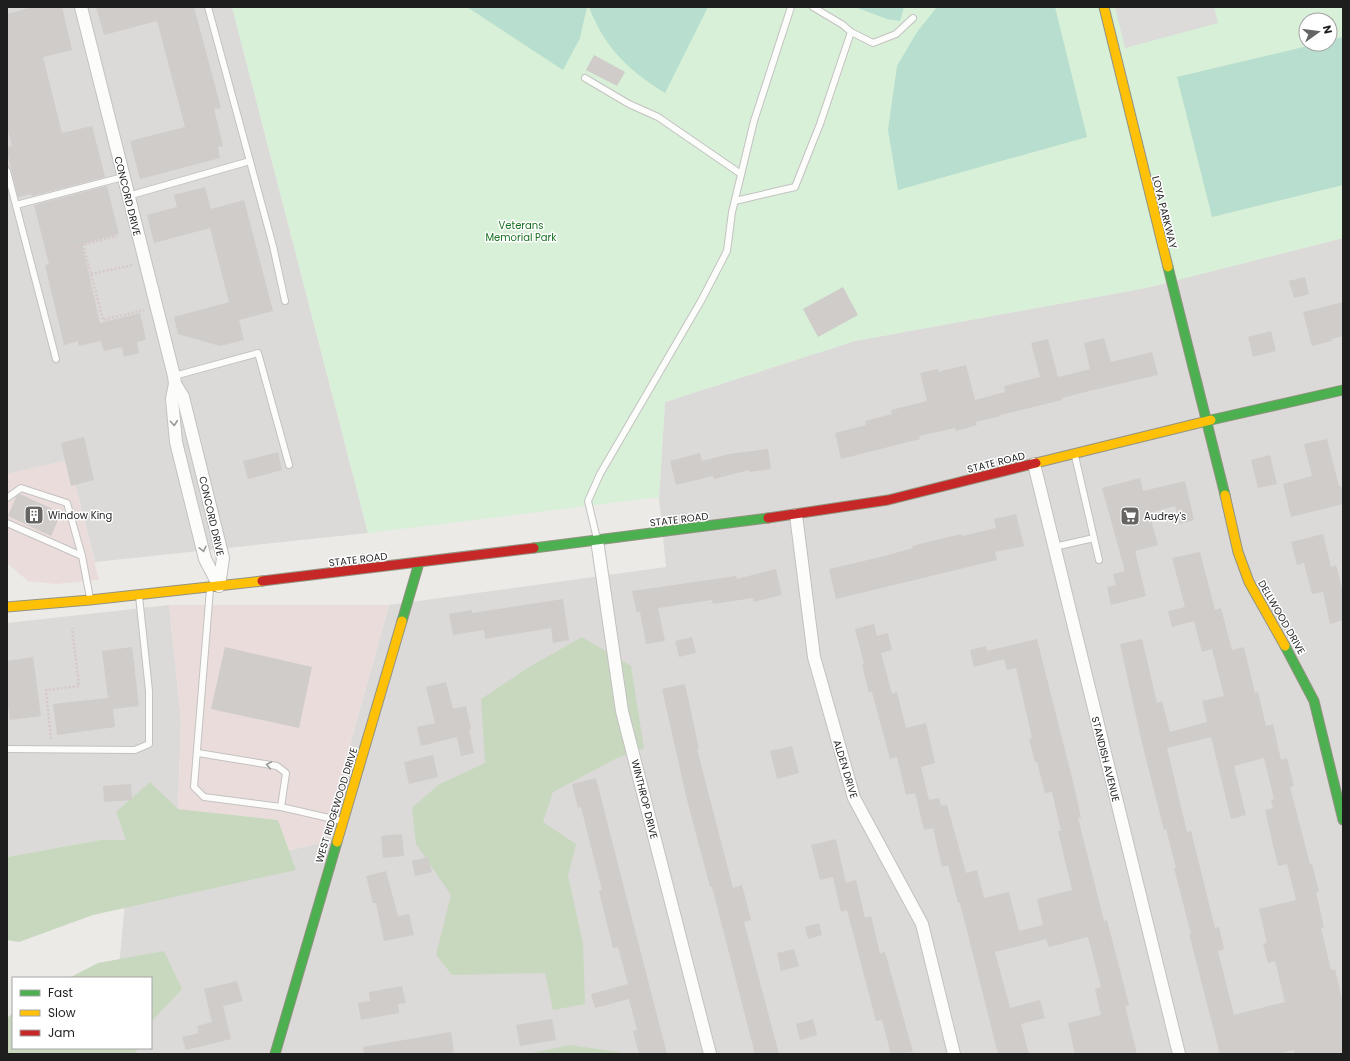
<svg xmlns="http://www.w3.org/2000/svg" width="1350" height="1061" font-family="Poppins,sans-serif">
<rect width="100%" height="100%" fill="#eceae7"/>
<g fill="#dbdad8">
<polygon points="7,7 232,7 368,533 95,562 69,460 7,474"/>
<polygon points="1343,238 1343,1054 111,1054 112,1048 151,1048 151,978 118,978 126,891 323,842 389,605 666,567 659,497 665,402 855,341 1146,288"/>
<polygon points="169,605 181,720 178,809 127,840 100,840 7,857 7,623"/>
</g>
<g fill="#e9dcda">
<polygon points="69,460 99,580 56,584 28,581 7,563 7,474"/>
<polygon points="169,605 389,605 323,842 289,850 278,820 178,809 181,720"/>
</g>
<g fill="#c8d8bf">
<polygon points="582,637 631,666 644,748 617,758 553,792 543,822 576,844 568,876 583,943 585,1004 553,1010 545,973 452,975 436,955 451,895 416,844 412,808 438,785 485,763 481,699 529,667"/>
<polygon points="150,782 178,809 278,820 296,870 93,915 19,942 7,940 7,857 100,840 126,840 116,812"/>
<polygon points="164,951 182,989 151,1022 151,978 69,978 98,963"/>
<polygon points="13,1013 13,1048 138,1048 135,1054 7,1054 7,1018"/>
<polygon points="570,1045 619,1052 620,1054 527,1054"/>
</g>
<path fill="#d8efd8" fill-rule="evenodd" d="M 232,7 L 1343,7 L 1343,238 L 1146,288 L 855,341 L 665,402 L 659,497 L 368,533 ZM 1306,20 L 1330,20 L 1330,44 L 1306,44 Z"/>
<g fill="#b7dece">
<polygon points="467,7 587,7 580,38 563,70"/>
<path d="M 589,7 L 708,7 L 665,93 C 629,71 604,47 589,7 Z"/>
<polygon points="855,7 904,7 900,21 887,19"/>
<polygon points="937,7 1055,7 1087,137 898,190 888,130 897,66 917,32"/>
<polygon points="1342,37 1343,185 1212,217 1177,77 1316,44 1330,44 1330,40"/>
</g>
<polygon fill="#dcdbda" points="1115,7 1214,7 1218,23 1125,48"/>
<g fill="#cfccca" fill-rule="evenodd">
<polygon points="33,7 62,7 72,50 43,57 62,133 92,126 105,177 32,196 31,194 18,197 7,152 7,147 12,146 7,127 7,14"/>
<polygon points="96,7 194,7 221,108 214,109 223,146 218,147 220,158 140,179 130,141 185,127 157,21 104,35"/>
<polygon points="594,55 625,72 617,86 586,70"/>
<polygon points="107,186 119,234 82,244 100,323 140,313 146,340 137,342 139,353 124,357 122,347 104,351 101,341 79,346 78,341 64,345 45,265 49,264 34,205"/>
<polygon points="205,187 211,209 244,200 273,311 239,320 244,340 220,346 178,334 174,317 229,302 210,228 154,243 147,215 177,207 174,195"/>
<polygon points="1305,277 1309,294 1294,298 1289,281"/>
<polygon points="843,287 858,315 818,337 803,309"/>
<polygon points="1343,302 1343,336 1332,339 1332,341 1312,346 1303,312"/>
<polygon points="1271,331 1276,351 1253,357 1248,337"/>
<polygon points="1104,338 1111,362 1152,352 1158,375 1089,391 1062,398 1062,400 1000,415 1001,416 976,422 977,425 956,431 955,428 919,436 920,439 841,459 835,433 866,425 865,421 892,414 891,410 927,401 920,373 938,369 938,372 966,365 975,400 1005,392 1004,386 1040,377 1031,343 1048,339 1058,377 1090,369 1084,343"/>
<polygon points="84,437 94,480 71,486 61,443"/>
<polygon points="1327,439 1339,486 1341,486 1343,495 1343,504 1291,517 1283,484 1312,476 1304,444"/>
<polygon points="768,449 771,469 749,472 749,470 714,479 713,476 676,485 670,461 700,453 702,461 729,454"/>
<polygon points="278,452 282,470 248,479 243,461"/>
<polygon points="1270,455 1277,484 1258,488 1251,460"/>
<polygon points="1140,478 1143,491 1185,481 1194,520 1180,524 1175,506 1149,513 1158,545 1135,551 1146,596 1111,605 1107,587 1116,585 1113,574 1125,571 1102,488"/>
<polygon points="20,494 61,513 51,536 8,516 16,497"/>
<polygon points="1016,514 1024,546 995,552 997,560 836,599 829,569 885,556 913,548 912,546 961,534 962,536 996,528 994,519"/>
<polygon points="1323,534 1331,567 1336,565 1343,592 1343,620 1330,624 1323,592 1312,594 1304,563 1297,565 1291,542"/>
<path d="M 1200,552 L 1215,610 L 1221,608 L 1232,650 L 1244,647 L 1255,693 L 1258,692 L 1266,726 L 1273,724 L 1281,760 L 1287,758 L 1294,786 L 1290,787 L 1310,864 L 1312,864 L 1319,891 L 1316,892 L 1324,927 L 1321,928 L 1331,970 L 1335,969 L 1343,1003 L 1343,1054 L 1295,1054 L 1294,1050 L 1277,1054 L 1220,1054 L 1189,934 L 1191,934 L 1174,868 L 1176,868 L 1166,829 L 1164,830 L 1142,743 L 1120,644 L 1142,639 L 1157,703 L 1162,701 L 1170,732 L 1207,722 L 1202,701 L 1224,696 L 1212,649 L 1202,652 L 1194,621 L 1172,627 L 1168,611 L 1185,607 L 1172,558 ZM 1211,737 L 1231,819 L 1246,815 L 1234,766 L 1264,758 L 1274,799 L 1271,800 L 1273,808 L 1265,810 L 1273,845 L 1278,866 L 1287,864 L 1296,900 L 1259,909 L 1267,943 L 1263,944 L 1268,963 L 1275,961 L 1285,1002 L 1234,1015 L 1218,951 L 1224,949 L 1219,927 L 1215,928 L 1191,831 L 1187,832 L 1167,748 Z"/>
<polygon points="776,569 782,595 754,602 753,598 713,604 712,600 658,608 665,641 646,644 640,612 637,613 632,591 736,576 737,579"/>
<polygon points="563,599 569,640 553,643 551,628 485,639 484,630 453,635 449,614 472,610 472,613"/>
<polygon points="874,624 877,636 888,633 892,650 881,653 892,694 897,692 906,728 926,723 935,763 921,767 929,800 939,798 941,806 947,805 966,873 977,870 984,898 1009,892 1019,931 1043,925 1037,899 1072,890 1058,831 1061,831 1052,792 1045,793 1037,762 1035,762 1029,739 1032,738 1016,668 1007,670 1004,659 974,667 970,650 986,646 987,651 1037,639 1074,786 1081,818 1078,818 1096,889 1104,921 1107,920 1129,1005 1125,1006 1137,1054 1075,1054 1068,1023 1101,1015 1095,989 1101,987 1088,937 1049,947 1046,939 995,952 1010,1008 1040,1000 1045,1018 1021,1024 1029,1054 998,1054 960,903 958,903 948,865 942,867 933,828 924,830 915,793 906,795 897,757 890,759 872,692 869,693 862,665 864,664 855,629"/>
<polygon points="692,637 696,653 679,657 675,641"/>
<polygon points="132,647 139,706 113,709 115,727 57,735 53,704 108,698 102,651"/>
<polygon points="225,647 312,667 299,728 211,709"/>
<polygon points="33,657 41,716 10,720 7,698 7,661"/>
<polygon points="446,682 453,709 466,706 471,729 469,730 474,753 461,756 457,737 421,746 417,727 435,723 426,687"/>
<polygon points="685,684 699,749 697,749 733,888 742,885 751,920 744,922 779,1054 755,1054 712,887 710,887 687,800 662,689"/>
<polygon points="792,746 799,773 777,779 770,751"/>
<polygon points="433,755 438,777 409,784 404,762"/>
<polygon points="596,778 613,845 667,1054 639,1054 633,1031 637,1030 629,999 595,1008 591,994 628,984 618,947 613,948 599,891 602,890 581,807 578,808 572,784"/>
<polygon points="131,784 132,800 104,802 103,786"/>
<polygon points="402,834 404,856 383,858 381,836"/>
<polygon points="836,839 846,883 856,880 865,918 871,916 880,954 885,952 913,1052 891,1054 882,1020 876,1021 847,910 841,912 833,877 820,880 811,845"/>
<polygon points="428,857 432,872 415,876 412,861"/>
<polygon points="386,871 398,916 409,914 414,935 384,941 376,903 373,903 366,876"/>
<polygon points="819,923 822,935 808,939 805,927"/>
<polygon points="794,949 799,966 781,971 777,953"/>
<polygon points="237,981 243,1001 223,1006 231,1039 186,1050 182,1037 199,1033 197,1026 212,1022 204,989"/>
<polygon points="402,986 406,1003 398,1004 399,1013 361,1020 358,1003 370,1001 369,992"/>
<polygon points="552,1019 556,1040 520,1046 516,1025"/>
<polygon points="813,1019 817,1035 800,1040 796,1024"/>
<polygon points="451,1032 454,1052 442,1054 364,1054 363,1047"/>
</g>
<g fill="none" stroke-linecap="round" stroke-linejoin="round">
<g stroke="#c3c2c1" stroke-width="8">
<g id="lane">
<polyline points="208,7 273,246 285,301"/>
<polyline points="851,32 873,43 896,34 913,18"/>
<polyline points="585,78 629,104 658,117 741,174"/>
<polyline points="7,171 56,359"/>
<polyline points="128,196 250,161"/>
<polyline points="735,201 795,187 820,124 851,32 843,25 813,7"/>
<polyline points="16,205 123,177"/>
<polyline points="174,376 258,353 289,465"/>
<polyline points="1075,456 1099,560"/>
<polyline points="7,498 21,488 67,503 82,556"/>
<polyline points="7,523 82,556 90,598"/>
<polyline points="597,539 588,501 600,474 701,301 727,251 732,212 754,121 791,7"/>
<polyline points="1054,547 1094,538"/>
<polyline points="210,589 194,787 204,797 281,807 342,821"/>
<polyline points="7,749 135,750 149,744 149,691 139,596"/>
<polyline points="198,753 277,766 286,773 281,807"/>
</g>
</g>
<g stroke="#c3c2c1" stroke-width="14">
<g id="street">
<polyline points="81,7 174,376 175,384 172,399 176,442 205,559 219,586"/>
<polyline points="175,384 183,397 223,558 219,586"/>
<polyline points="1034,464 1179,1054"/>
<polyline points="796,515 814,657 854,798 922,924 954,1054"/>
<polyline points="597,540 622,711 710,1054"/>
</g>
</g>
<g stroke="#929381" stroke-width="11">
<g id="fast">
<polyline points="1168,267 1225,495"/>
<polyline points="1211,420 1343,390"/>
<polyline points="534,548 768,518"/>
<polyline points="402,621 419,563"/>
<polyline points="1285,646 1314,701 1343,820"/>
<polyline points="275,1054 337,842"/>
</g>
</g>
<g stroke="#929381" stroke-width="11">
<g id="slow">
<polyline points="1104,7 1168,267"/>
<polyline points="1036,463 1211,420"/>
<polyline points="1225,495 1238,552 1249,582 1285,646"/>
<polyline points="7,607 90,600 262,581"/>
<polyline points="337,842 402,621"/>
</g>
</g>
<g stroke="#929381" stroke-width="11">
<g id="jam">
<polyline points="768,518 888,500 1036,463"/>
<polyline points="262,581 534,548"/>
</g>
</g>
<g stroke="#d5c9c8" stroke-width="2.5" stroke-dasharray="2 2" stroke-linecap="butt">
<polyline points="1187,7 1189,7"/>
<polyline points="83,244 103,320 144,310"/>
<polyline points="46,254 117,236"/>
<polyline points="91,274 133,265"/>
<polyline points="51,739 46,690 79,686 72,628"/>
</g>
<use href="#lane" stroke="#fcfcfb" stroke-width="6"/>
<use href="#street" stroke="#fcfcfb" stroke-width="12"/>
<use href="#fast" stroke="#4caf50" stroke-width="9"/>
<use href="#slow" stroke="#ffc107" stroke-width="9"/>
<use href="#jam" stroke="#c62828" stroke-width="9"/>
</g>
<defs><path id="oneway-chevron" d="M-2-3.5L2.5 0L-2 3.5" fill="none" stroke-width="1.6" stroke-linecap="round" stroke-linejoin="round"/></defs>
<g stroke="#989898">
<use href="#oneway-chevron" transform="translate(174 423) rotate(85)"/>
<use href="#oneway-chevron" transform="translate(203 549) rotate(76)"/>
<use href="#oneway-chevron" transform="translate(269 765) rotate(-170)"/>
</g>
<defs>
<g id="building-square" transform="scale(1)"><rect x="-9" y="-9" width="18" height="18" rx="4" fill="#666564" stroke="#fff"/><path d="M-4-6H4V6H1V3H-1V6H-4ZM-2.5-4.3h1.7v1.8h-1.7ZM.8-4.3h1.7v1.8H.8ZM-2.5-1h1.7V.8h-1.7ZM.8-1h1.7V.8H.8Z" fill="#fff"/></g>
<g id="supermarket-square" transform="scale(1)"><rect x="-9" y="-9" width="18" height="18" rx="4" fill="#666564" stroke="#fff"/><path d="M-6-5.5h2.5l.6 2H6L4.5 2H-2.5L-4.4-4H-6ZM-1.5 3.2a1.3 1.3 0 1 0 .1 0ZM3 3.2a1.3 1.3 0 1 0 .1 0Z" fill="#fff"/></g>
</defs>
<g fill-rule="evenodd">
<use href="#building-square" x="34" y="515"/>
<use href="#supermarket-square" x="1130" y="516"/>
</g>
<g text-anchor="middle" stroke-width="3" stroke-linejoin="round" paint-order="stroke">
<g font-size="10" fill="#1e1e1e" stroke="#fff">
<text transform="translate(128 196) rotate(76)" y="4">CONCORD DRIVE</text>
<text transform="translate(1165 212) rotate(76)" y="4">LOYA PARKWAY</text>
<text transform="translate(996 462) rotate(-14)" y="4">STATE ROAD</text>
<text transform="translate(212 516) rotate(77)" y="4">CONCORD DRIVE</text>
<text transform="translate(679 519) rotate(-7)" y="4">STATE ROAD</text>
<text transform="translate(358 559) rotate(-7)" y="4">STATE ROAD</text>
<text transform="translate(1282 617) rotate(60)" y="4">DELLWOOD DRIVE</text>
<text transform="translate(1106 759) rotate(76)" y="4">STANDISH AVENUE</text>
<text transform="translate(846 769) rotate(73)" y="4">ALDEN DRIVE</text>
<text transform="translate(645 799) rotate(76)" y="4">WINTHROP DRIVE</text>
<text transform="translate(336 805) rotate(-73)" y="4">WEST RIDGEWOOD DRIVE</text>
</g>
<g font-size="10" fill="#187120" stroke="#fff">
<text x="521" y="229">Veterans<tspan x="521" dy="12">Memorial Park</tspan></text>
</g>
<g font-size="10" fill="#1e1e1e" stroke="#fff" text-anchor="start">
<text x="48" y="519">Window King</text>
<text x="1144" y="520">Audrey's</text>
</g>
</g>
<rect width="1350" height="1061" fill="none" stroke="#1e1e1e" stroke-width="16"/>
<rect x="12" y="977" width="140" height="72" fill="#ffffff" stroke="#a5a5a5"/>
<rect x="20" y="990" width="20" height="6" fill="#4caf50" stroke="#a5a5a5"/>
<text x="48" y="997" font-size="12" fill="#1e1e1e">Fast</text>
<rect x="20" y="1010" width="20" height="6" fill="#ffc107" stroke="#a5a5a5"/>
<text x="48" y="1017" font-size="12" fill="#1e1e1e">Slow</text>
<rect x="20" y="1030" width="20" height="6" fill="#c62828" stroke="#a5a5a5"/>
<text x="48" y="1037" font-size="12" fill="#1e1e1e">Jam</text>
<g transform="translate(1318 32) rotate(76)"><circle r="19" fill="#ffffff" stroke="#a5a5a5"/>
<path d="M0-3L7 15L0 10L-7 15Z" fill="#666564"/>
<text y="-6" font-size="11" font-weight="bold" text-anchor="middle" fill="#1e1e1e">N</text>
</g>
</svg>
